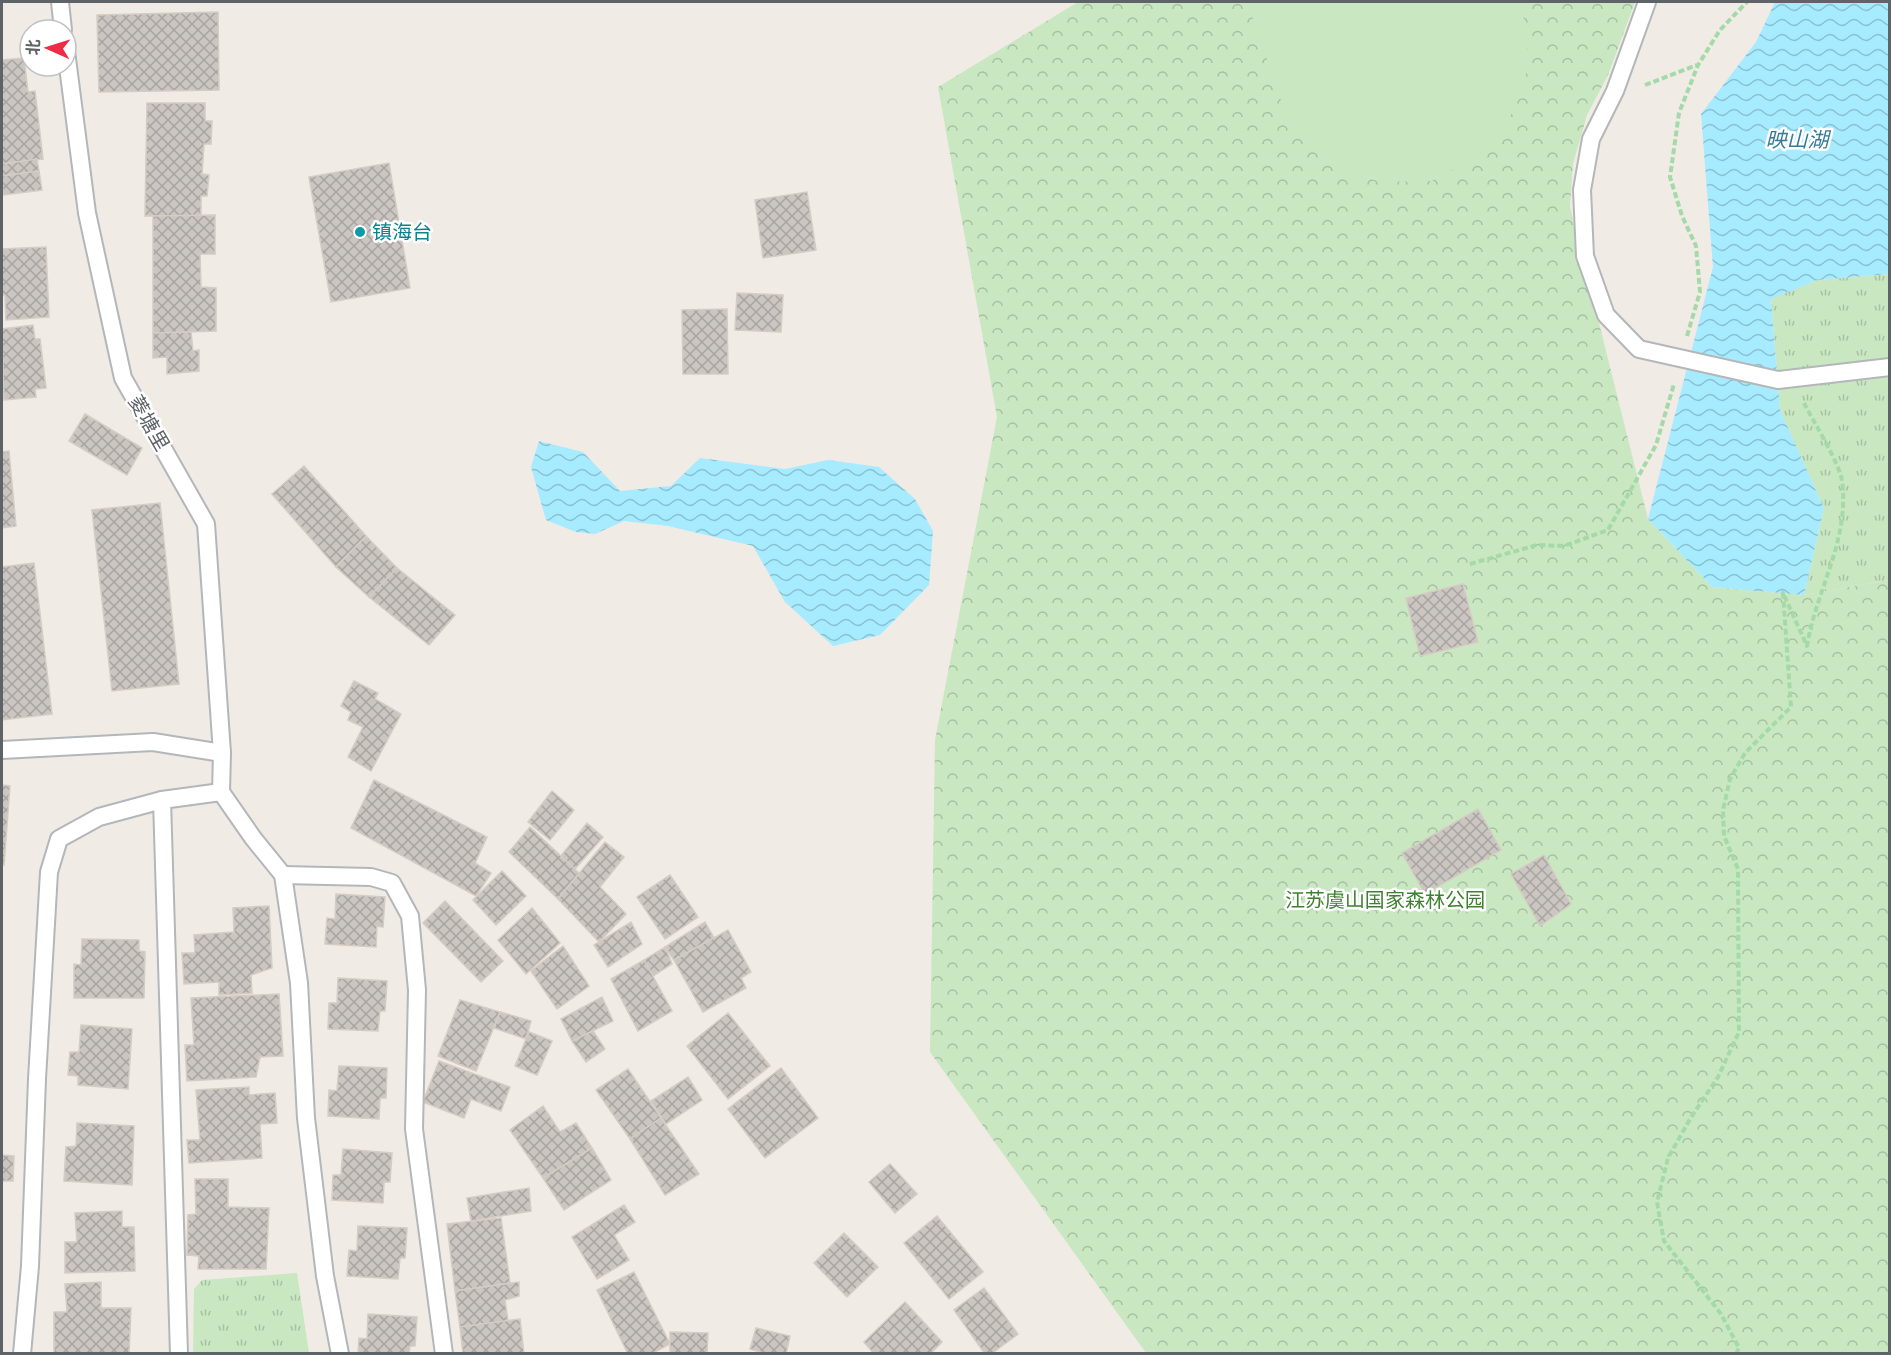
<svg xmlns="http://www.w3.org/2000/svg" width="1891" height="1355" font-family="'DM Sans','Noto Sans SC',sans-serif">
<defs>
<pattern id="grass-tufts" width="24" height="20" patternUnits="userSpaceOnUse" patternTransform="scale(1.5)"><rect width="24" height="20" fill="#c9e8c1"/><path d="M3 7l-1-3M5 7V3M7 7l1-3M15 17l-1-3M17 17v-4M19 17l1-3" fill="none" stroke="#a6c0a1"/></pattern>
<pattern id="forest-crowns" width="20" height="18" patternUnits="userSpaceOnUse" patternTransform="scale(1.5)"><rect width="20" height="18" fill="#c9e8c1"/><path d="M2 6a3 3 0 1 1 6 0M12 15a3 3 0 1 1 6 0" fill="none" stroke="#a6c0a1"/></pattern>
<pattern id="water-waves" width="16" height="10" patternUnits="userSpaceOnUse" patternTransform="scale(1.5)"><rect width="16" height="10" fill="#a6ebff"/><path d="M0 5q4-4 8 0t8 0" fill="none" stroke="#8ac2d2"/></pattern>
<pattern id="building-cross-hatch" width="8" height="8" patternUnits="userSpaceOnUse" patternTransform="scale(1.5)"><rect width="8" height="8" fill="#cbc6c1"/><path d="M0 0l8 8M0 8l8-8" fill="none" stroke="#a8a4a1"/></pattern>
</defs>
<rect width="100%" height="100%" fill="#f0ebe5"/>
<g fill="url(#grass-tufts)">
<polygon points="1889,274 1889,580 1804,595 1824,508 1780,410 1771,298 1818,280"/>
<polygon points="297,1273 309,1353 193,1353 194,1289 202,1280"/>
</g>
<polygon fill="url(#forest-crowns)" points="1078,2 1635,2 1608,75 1587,115 1573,164 1570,207 1648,519 1712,587 1804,595 1889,580 1889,1353 1146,1353 930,1052 935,740 997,417 938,87"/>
<polygon fill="#c9e8c1" points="1247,2 1518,2 1528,30 1527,70 1515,109 1485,153 1432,181 1381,182 1343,171 1313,148 1289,123"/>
<g fill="url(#water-waves)">
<polygon points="1775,2 1889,2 1889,274 1818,280 1771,299 1780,410 1824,508 1804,595 1712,587 1648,519 1713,267 1701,114 1756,42"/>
<polygon points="539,441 583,452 620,491 671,486 700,458 785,469 828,460 879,467 915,499 933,531 929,585 880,635 833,646 785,602 753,546 668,526 624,521 595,534 576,532 546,520 531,467"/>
</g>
<g fill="url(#building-cross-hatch)" stroke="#d5ccc3" stroke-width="1.5">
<polygon points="218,12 219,90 99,92 97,15"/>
<polygon points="24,58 28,92 35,91 43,159 2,164 2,60"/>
<polygon points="147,103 205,103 205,121 212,121 211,144 204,144 202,174 209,175 207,196 201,196 201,216 145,216"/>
<polygon points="37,159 39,171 2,176 2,164"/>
<polygon points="389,163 410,288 331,302 309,177"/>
<polygon points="39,171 42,190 3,195 2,176"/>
<polygon points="807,192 816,250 763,258 755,200"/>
<polygon points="215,215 215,254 200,254 201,287 216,288 216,331 153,333 153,216"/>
<polygon points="46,247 49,317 6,320 5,295 2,295 2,249"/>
<polygon points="737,293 783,295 781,332 735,330"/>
<polygon points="727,309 728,374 683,374 682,310"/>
<polygon points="33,325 35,339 40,339 46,388 35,389 36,397 4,400 2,329"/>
<polygon points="191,332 193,351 199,350 199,371 167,374 167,357 153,358 153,333"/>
<polygon points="85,414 142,448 127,475 69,441"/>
<polygon points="9,451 16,526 2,528 2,452"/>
<polygon points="304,466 366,536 336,567 272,494"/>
<polygon points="160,503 179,684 112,691 92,510"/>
<polygon points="366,536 397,568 369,597 336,567"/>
<polygon points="34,563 52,714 2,720 2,567"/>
<polygon points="397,568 455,615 429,645 369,597"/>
<polygon points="1463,584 1478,642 1420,656 1406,598"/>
<polygon points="354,681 378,693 375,699 401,714 371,771 348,757 363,727 348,720 351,712 341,706"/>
<polygon points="374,780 487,837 475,863 491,873 476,896 351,828"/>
<polygon points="2,785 10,786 4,865 2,865"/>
<polygon points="552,791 574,810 550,840 528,822"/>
<polygon points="1478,809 1501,850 1425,894 1402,853"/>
<polygon points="587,823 603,837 575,869 561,856"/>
<polygon points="530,827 579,873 558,899 509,852"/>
<polygon points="605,842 624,857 600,887 626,914 599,942 558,899"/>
<polygon points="1544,855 1571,904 1540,926 1511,874"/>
<polygon points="502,871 526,896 496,925 473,900"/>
<polygon points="670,875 698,917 665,939 637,897"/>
<polygon points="336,894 385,897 383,927 377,926 376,947 325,944 327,918 335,919"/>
<polygon points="445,901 503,961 481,982 423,923"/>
<polygon points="269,906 272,968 251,975 252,993 219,995 219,982 184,984 182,953 195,953 194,935 234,932 233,908"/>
<polygon points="532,908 560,943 526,974 498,940"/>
<polygon points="631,922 642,944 608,967 594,945"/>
<polygon points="705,922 714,938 674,960 665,947"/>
<polygon points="728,930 751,972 741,978 746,988 703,1012 674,960"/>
<polygon points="82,939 139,940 139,951 145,952 144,998 74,998 74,964 81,965"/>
<polygon points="563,946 589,986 557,1009 531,971"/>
<polygon points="665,947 672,964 653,976 644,960"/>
<polygon points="644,960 672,1011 638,1031 611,979"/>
<polygon points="338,978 387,981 385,1011 380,1011 378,1031 328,1029 329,1003 337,1003"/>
<polygon points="279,994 283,1056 260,1057 256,1077 187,1081 185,1045 194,1045 191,998"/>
<polygon points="602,997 613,1021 572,1041 561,1019"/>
<polygon points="460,1000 500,1012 476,1071 438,1056"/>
<polygon points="500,1012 531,1021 526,1039 494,1028"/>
<polygon points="728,1013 770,1066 728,1099 687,1046"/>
<polygon points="81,1025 132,1029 128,1089 78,1085 78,1076 68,1075 70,1052 79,1052"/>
<polygon points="593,1031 605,1049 586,1062 572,1041"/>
<polygon points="529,1032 552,1041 537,1075 515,1066"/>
<polygon points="439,1061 510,1087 501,1111 471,1099 464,1118 423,1102"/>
<polygon points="339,1066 387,1068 386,1098 380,1098 379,1119 328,1116 329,1090 337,1091"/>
<polygon points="781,1068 818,1118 765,1158 728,1109"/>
<polygon points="628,1069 661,1118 630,1139 596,1090"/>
<polygon points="688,1077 702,1100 666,1124 651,1101"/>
<polygon points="249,1087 249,1095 275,1093 277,1123 260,1124 262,1158 189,1163 187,1140 200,1140 196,1090"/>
<polygon points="543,1106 560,1132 576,1123 592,1148 543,1178 510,1130"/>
<polygon points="661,1118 699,1174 665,1195 630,1139"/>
<polygon points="77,1123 134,1126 132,1185 64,1181 66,1147 76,1146"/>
<polygon points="592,1148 611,1180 564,1210 543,1178"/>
<polygon points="343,1149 392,1153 390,1182 384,1182 383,1203 332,1200 333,1175 341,1175"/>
<polygon points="2,1155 14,1156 13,1181 2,1181"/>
<polygon points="890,1164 917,1194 895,1213 869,1182"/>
<polygon points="195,1179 228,1179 228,1207 269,1208 266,1269 198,1269 199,1256 187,1255 188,1215 196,1214"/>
<polygon points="529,1188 531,1211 471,1221 467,1198"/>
<polygon points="624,1205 635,1222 614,1235 629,1260 597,1279 572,1237"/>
<polygon points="122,1211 122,1227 134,1227 135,1271 65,1273 65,1242 77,1242 75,1213"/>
<polygon points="937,1216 983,1272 949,1299 904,1243"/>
<polygon points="501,1218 510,1283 455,1291 447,1224"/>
<polygon points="358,1226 407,1228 405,1258 400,1258 398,1279 347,1276 349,1250 357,1251"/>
<polygon points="844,1233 878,1267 847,1297 814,1263"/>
<polygon points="634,1272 670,1344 651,1354 628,1354 597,1290"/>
<polygon points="101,1282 101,1308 131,1308 129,1354 54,1354 54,1312 67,1312 65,1284"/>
<polygon points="519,1282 519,1296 505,1300 508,1321 460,1327 455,1291"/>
<polygon points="984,1288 1018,1334 991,1354 985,1354 954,1310"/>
<polygon points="905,1302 942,1342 930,1354 874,1354 864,1342"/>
<polygon points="368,1314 417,1317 415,1346 410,1346 409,1354 358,1354 359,1338 367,1339"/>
<polygon points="520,1319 524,1354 463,1354 460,1327"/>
<polygon points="756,1328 790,1336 786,1354 767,1354 750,1349"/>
<polygon points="670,1332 708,1333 707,1354 670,1354"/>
</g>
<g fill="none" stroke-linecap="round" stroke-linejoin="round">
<g stroke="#b3b7ba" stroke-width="20">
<g id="service">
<polyline points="60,2 63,30"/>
<polyline points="1647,2 1615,91 1591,139 1582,190 1585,256 1606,315 1639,349 1778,380 1890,367"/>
<polyline points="66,51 87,213 123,378 206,524 222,753 221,792"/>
<polyline points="2,750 153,742 222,753"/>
<polyline points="221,792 253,838 283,875 299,983 306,1118 325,1276 340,1354"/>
<polyline points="162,800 179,1354"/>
<polyline points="283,875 371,877 392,883 410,916 417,990 414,1129 444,1354"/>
<polyline points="22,1354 30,1266 37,1079 49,872 59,839 99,817 162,800 221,792"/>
</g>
</g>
<g stroke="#a4daa7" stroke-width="4" stroke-dasharray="6 3" stroke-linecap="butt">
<polyline points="1645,85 1697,65"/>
<polyline points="1687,336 1700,292 1696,246 1682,216 1670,177 1679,113 1698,65 1720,30 1747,2"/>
<polyline points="1470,564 1537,545 1564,546 1608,530 1656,445 1674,384"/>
<path d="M 1736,1354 L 1739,1348 L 1721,1314 L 1664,1241 L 1657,1202 L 1668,1158 L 1690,1119 L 1718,1077 L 1739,1032 L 1738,869 L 1724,836 L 1723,810 L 1730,779 L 1745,753 L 1791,707 L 1783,593 L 1807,646 C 1816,590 1850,540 1842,481 C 1840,464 1813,421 1804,403"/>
</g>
<use href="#service" stroke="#fff" stroke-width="16"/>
</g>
<circle fill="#0f9aa8" stroke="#fff" stroke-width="2" cx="360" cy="232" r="6"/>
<g text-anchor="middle" stroke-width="5" stroke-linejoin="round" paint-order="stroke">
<g font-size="20" fill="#0d838f" stroke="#fff" text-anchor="start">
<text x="372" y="239">镇海台</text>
</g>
<g font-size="20" fill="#5d6366" stroke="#fff">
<text transform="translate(149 423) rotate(60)" y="7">菱塘里</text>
</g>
<g font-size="20" fill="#3e8230" stroke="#fff">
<text x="1385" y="907">江苏虞山国家森林公园</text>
</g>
<g font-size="21" font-style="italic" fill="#367c9a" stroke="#fff">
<text x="1797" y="147">映山湖</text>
</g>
</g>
<rect width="1891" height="1355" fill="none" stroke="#5d6366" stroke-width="6"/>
<g transform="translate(48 48) rotate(273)"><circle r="28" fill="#ffffff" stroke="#bec1c2" stroke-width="1.5"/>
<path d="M0-4.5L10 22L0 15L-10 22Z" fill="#ef2c45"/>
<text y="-9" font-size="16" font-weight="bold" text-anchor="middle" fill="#5d6366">北</text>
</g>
</svg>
